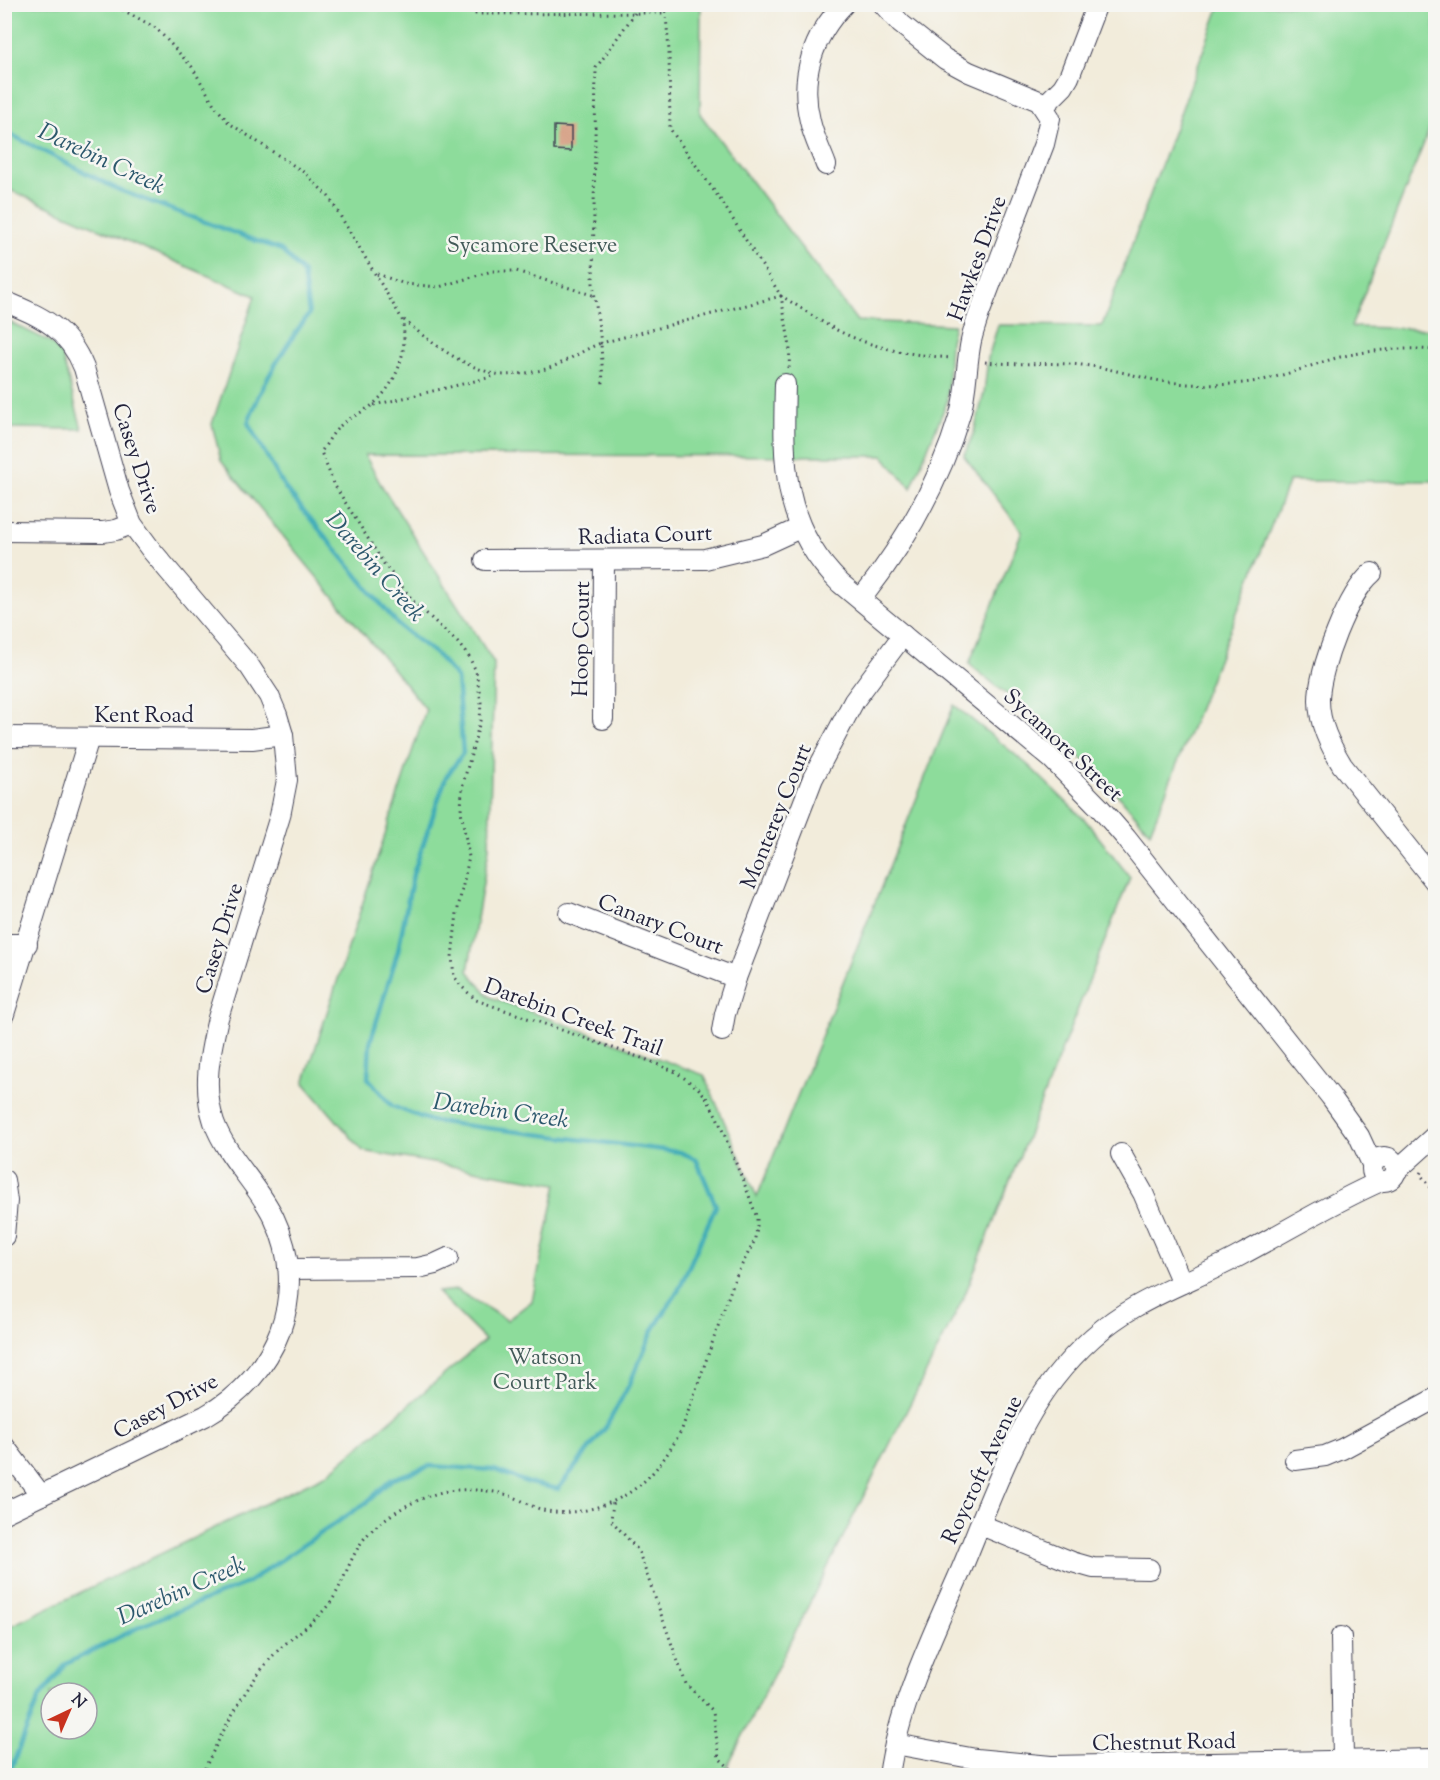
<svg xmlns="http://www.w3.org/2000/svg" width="1440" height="1780" font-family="'Sorts Mill Goudy',serif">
<rect width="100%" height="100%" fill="#f6f6f2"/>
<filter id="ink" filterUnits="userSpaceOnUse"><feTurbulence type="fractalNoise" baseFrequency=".0167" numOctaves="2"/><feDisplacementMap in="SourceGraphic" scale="12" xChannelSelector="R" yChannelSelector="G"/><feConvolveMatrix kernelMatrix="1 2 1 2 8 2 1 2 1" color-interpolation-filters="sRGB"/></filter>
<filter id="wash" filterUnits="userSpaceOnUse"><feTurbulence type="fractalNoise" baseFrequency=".008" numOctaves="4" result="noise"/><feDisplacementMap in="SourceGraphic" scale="24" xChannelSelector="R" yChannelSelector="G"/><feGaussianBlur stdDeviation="1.35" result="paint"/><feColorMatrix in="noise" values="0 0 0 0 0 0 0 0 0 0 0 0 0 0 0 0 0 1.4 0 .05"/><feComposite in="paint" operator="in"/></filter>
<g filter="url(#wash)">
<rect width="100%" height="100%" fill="#f2ecdb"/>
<g fill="#8ddc9b" stroke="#587f6b" stroke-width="1.5" fill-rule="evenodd">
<path d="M 5,5 L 701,5 L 700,114 L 857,321 L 954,325 L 950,341 L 947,402 L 911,488 L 883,456 L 365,455 L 380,483 L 494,663 L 489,848 L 468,971 L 490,997 L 704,1075 L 757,1197 L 954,705 L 1028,765 L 1086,821 L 1130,877 L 964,1297 L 723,1775 L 5,1775 L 4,1634 L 10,1626 L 327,1474 L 485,1340 L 437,1292 L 457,1290 L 507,1320 L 532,1301 L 557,1184 L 363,1151 L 304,1083 L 426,709 L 221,461 L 212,424 L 255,296 L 5,188 ZM 51,1693 L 87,1693 L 87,1729 L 51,1729 Z"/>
<polygon points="1220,5 1435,5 1435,115 1351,327 1435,329 1435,481 1289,481 1150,832 1109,785 1055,733 969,664 1022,531 964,456 974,432 984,393 988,358 998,325 1102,326"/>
<polygon points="5,320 49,341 61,353 82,429 5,428"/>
</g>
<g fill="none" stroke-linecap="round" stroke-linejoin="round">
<path stroke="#3aaab8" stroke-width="4.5" d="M 4,131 L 119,190 L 281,250 L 303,273 L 309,314 C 283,350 263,381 248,423 L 285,488 L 399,626 L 436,654 L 457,678 L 463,753 L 446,777 L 413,874 L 398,951 L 370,1043 L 368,1078 L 392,1106 L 431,1121 L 680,1152 L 696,1159 L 716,1206 L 678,1291 L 653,1330 L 630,1383 L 606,1427 L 558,1489 L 529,1483 L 495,1470 L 430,1466 L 392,1479 L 367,1502 L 247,1583 L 143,1625 L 66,1664 L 39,1698 L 8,1776"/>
</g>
<g id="blocks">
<polygon fill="#d6a186" points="554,126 571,127 571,151 554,150"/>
</g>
</g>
<g filter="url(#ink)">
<use href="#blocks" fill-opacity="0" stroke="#414053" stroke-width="1.5"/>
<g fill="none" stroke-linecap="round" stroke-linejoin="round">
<g stroke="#414053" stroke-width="22">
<g id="street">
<polyline points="1044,106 1063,87 1069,77 1097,4"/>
<path d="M 826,165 C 821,151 813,136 810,121 C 799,77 813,36 844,4"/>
<path d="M 4,301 C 42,317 68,328 84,368 L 119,491 L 132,524 L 152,551 L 250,667 L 269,696 L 277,715 L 283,735 L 287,780 L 280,816 L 218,1018 C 210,1053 202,1087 214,1122 C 227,1158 258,1184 274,1218 C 311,1295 276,1376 205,1416 L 4,1513"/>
<path d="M 785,384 C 783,461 781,525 840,583 L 1052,759 L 1100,808 L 1126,838 L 1331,1097 L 1359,1136 L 1372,1164"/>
<polyline points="4,531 103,532 116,530 132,524"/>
<polyline points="485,560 705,559 763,545 800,528"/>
<path d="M 1372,573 C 1348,593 1319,669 1319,700 C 1319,724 1330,745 1342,765 L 1436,883"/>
<path d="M 861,599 C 905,543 940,482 960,414 C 967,390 966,365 971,341 C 973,332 976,323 979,314 L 1044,144 L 1050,118 L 1039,101 L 969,72 L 945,59 L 901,24 L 883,4"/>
<polyline points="603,719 604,560"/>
<polyline points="4,737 252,739 283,735"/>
<polyline points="569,913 736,978"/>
<polyline points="4,944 27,944"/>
<polyline points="4,1014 89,738"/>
<polyline points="722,1031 725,1014 736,978 813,778 854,701 903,635"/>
<polyline points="1121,1154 1143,1193 1182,1283"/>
<circle cx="1384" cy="1169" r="12"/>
<polyline points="1396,1171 1436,1135"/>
<polyline points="4,1180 7,1201 4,1236"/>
<polyline points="289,1269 418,1268 435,1264 448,1258"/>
<polyline points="4,1446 41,1495"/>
<polyline points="1295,1460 1325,1456 1342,1449 1436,1398"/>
<polyline points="981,1525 1072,1562 1093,1568 1149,1569"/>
<polyline points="1341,1637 1343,1761"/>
<polyline points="895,1744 976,1759 1051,1766 1436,1759"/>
<path d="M 889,1776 C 899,1705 931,1639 959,1575 C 986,1512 1012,1433 1054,1379 C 1076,1351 1103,1325 1135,1307 C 1169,1287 1207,1274 1241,1255 C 1288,1230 1333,1202 1381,1181"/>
</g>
</g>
<g stroke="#414053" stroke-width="3" stroke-dasharray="1.5 4.5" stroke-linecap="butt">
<path d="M 112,4 L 156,28 L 192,67 L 215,106 L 229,123 L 305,173 L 329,197 L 402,319 C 409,351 397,385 371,406 C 361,413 349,418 340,426 C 332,433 327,444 321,452 L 335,486 L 384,564 L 415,603 L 458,643 L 469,657 L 476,671 L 481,702 L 480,721 L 462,788 L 461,811 L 469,857 L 457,913 L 452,957 L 454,976 L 461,986 L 476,1000 L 647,1060 L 676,1072 L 698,1088 L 706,1097 L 717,1117 L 748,1193 L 757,1218 L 757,1229 L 754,1242 L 735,1278 L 682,1429 C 659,1472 635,1499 586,1510 C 570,1513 552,1514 537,1508 C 527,1504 518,1498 508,1495 C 486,1489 453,1487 432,1495 C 407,1503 376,1521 361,1543 C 348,1562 343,1585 330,1603 C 313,1625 288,1638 270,1659 C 241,1693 221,1735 201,1776"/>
<polyline points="460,4 468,11 476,14 665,13"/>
<polyline points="635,13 596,68 593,283 601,343 781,296 722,202 670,129 669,51 665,4"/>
<polyline points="377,274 405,284 439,287 492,271 516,271 595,296"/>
<path d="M 404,320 C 430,342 461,366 496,374 C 507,377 535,372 546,369 C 566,363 582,350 601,343 L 603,384"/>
<path d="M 985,362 C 1020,366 1055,361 1090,366 C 1114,369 1137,377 1161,381 C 1188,385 1216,386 1243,383 C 1275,380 1305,367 1336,358 C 1368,350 1402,347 1436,350"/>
<path d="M 789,368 L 790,347 L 781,296 C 799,306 816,319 833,328 C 870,348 910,355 952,358"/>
<polyline points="374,405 496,376"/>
<polyline points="1421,1172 1420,1174 1436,1194"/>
<polyline points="613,1503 611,1520 638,1550 686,1684 713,1711 719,1758 733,1771"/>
</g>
<use href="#street" stroke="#fff" stroke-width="20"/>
</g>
</g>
<g text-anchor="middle" stroke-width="5" stroke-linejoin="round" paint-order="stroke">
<g font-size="22" fill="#425a58" stroke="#f6f6f2">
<text x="532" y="252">Sycamore Reserve</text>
<text x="545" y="1364">Watson<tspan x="545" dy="25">Court Park</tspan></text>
</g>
<g font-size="22" fill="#22223b" stroke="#f6f6f2">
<text transform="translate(976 258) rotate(-70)" y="8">Hawkes Drive</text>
<text transform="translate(138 458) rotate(72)" y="8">Casey Drive</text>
<text transform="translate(645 534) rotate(-2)" y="8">Radiata Court</text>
<text transform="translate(580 639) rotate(-89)" y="8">Hoop Court</text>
<text x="144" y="722">Kent Road</text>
<text transform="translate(1064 744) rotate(43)" y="8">Sycamore Street</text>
<text transform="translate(775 816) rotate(-68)" y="8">Monterey Court</text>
<text transform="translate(661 923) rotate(21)" y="8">Canary Court</text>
<text transform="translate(218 938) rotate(-73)" y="8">Casey Drive</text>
<text transform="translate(574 1016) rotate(20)" y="8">Darebin Creek Trail</text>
<text transform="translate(165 1405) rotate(-28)" y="8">Casey Drive</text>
<text transform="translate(981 1469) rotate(-65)" y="8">Roycroft Avenue</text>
<text transform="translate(1164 1741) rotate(-1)" y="8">Chestnut Road</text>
</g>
<g font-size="24" font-style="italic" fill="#2c586d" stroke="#f6f6f2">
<text transform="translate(102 158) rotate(25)" y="8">Darebin Creek</text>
<text transform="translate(376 566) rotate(49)" y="8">Darebin Creek</text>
<text transform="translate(501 1110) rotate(8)" y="8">Darebin Creek</text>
<text transform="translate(181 1590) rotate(-24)" y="8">Darebin Creek</text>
</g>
</g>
<rect width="1440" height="1780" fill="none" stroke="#f6f6f2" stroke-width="24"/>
<g transform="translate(69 1711) rotate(44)"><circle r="28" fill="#f6f6f2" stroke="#a1a1a9" stroke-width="1.5"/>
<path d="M0-4.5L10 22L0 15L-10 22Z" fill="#c8321e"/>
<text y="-9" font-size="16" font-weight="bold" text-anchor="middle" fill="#22223b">N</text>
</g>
</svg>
